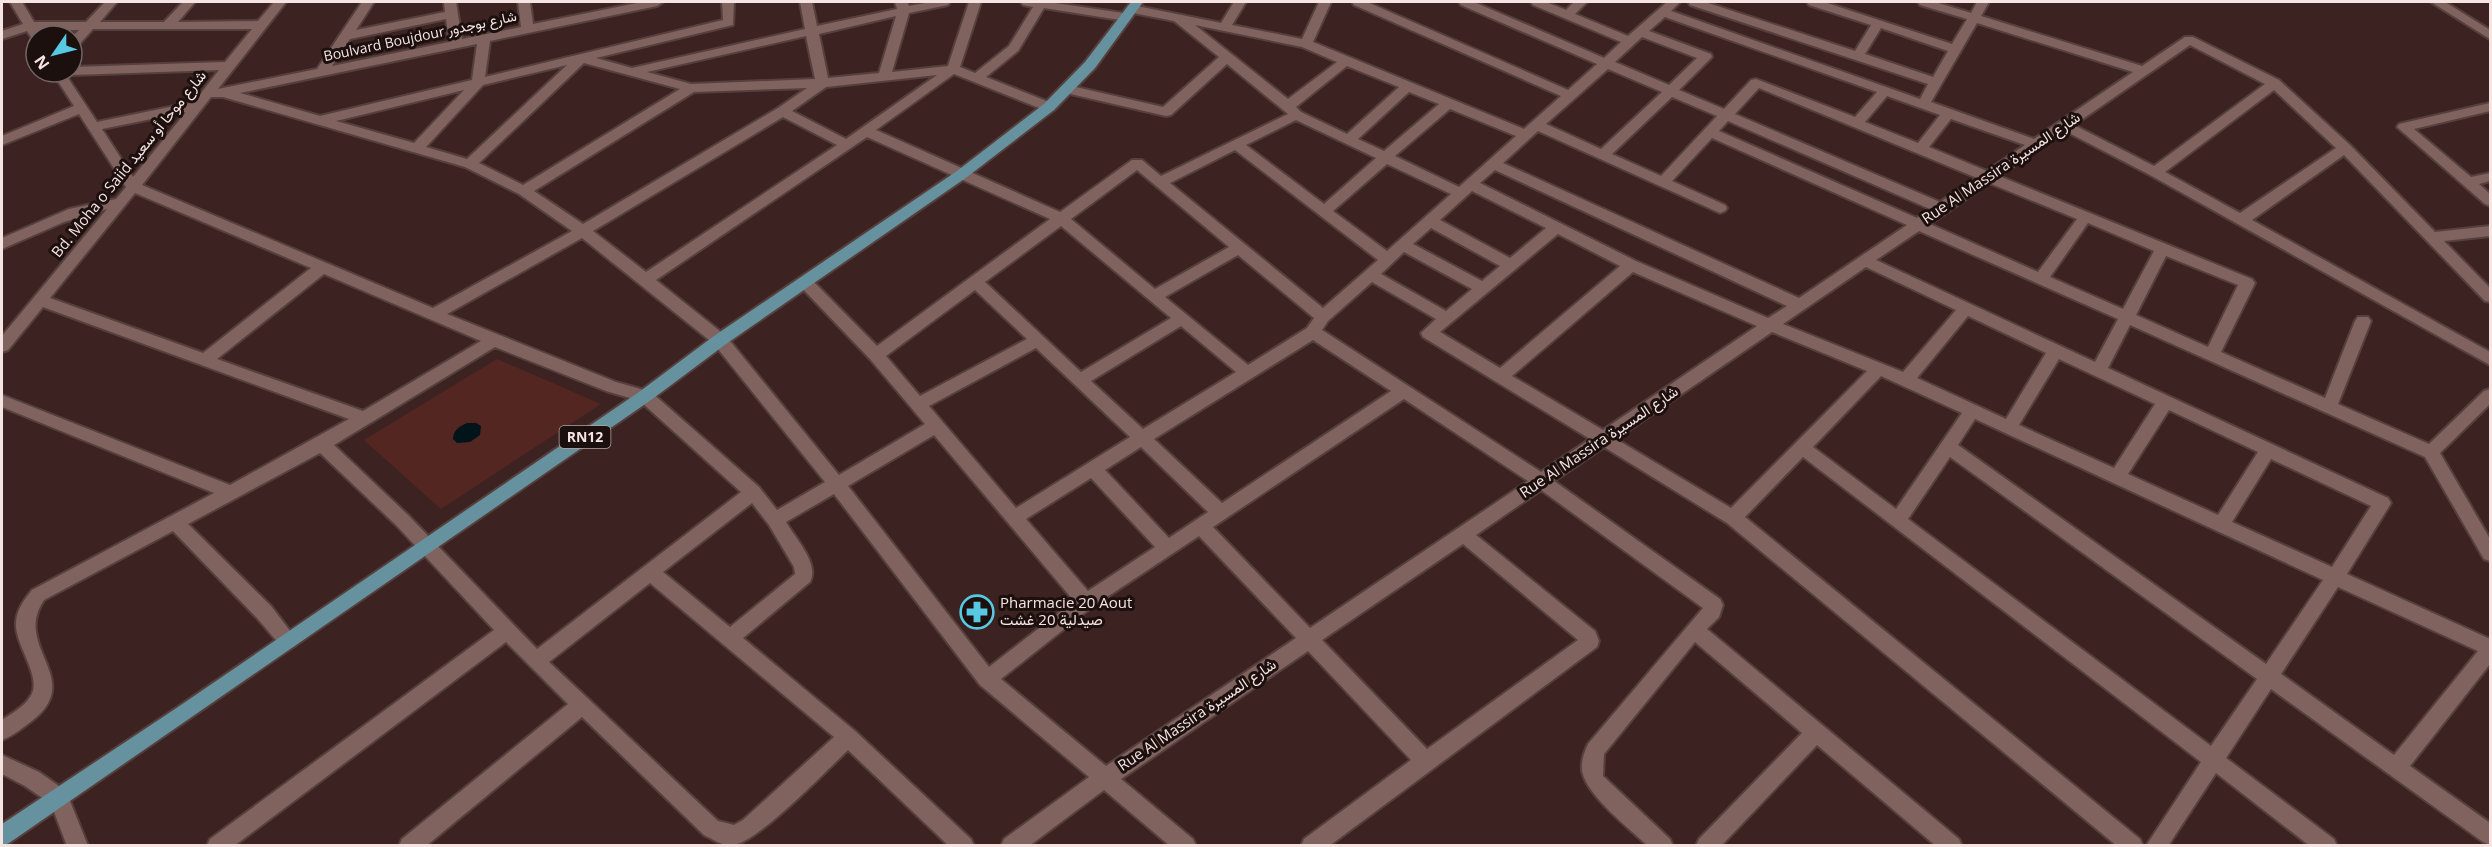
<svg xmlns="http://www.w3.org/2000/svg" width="2492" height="847" font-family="'Open Sans',Vazirmatn,sans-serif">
<rect width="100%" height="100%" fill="#3c2321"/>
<polygon fill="#532622" points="497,359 601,404 441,509 364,440"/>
<path fill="#001419" d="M 467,423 L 476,423 L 481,426 L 480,435 L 470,442 L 457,443 L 453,439 C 453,430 460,426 467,423 Z"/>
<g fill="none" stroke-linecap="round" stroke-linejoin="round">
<g stroke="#55403e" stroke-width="4">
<g id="minor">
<path d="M 10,2 L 22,2 L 34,22 L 86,22 L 105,2 L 117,2 L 100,22 L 164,22 L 183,2 L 195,2 L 178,22 L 258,21 L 274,2 L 286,2 L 218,89 L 317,69 L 362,2 L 374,2 L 356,30 L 445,12 L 444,2 L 456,2 L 462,39 L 521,27 L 518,2 L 530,2 L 533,24 L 642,2 L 663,2 L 657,6 L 490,41 L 485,77 L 723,20 L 722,2 L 734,2 L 733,25 L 596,58 L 632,68 L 805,29 L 800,2 L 812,2 L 817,26 L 897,9 L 895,2 L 907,2 L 909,6 L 930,2 L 950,2 L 948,5 L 909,13 L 892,72 L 948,66 L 969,2 L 981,2 L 960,67 L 975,73 L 1009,46 L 1033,7 L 1023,5 L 1021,2 L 1048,2 L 1130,14 L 1132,17 L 1126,21 L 1044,8 L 1018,51 L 986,77 L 1054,104 L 1056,107 L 1054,110 L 1044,110 L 954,74 L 876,130 L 1060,212 L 1132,160 L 1142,160 L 1161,176 L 1288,114 L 1227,64 L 1171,115 L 1166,116 L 1062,92 L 1060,89 L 1062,86 L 1067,85 L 1163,107 L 1219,57 L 1174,21 L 1128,12 L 1126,9 L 1128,6 L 1132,5 L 1221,23 L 1234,2 L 1246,2 L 1232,25 L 1302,39 L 1319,2 L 1331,2 L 1313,42 L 1524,129 L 1561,96 L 1354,5 L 1352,2 L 1367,2 L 1568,90 L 1597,64 L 1461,5 L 1459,2 L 1474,2 L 1604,58 L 1621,42 L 1533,5 L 1531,2 L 1546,2 L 1566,10 L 1574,2 L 1587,2 L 1575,14 L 1628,36 L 1667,2 L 1680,2 L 1671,11 L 1920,99 L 1928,84 L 1690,5 L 1688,2 L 1705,2 L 1855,51 L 1871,25 L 1809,5 L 1807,2 L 1824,2 L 1952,44 L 1967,19 L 1920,5 L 1918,2 L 1935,2 L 1971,13 L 1977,2 L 1989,2 L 1981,16 L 2142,66 L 2185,37 L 2193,37 L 2279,80 L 2350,145 L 2435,232 L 2490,226 L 2490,236 L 2444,241 L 2490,288 L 2490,302 L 2485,301 L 2344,155 L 2252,220 L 2490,352 L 2490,365 L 2150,175 L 2065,131 L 1999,176 L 2252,279 L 2255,283 L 2221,352 L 2325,398 L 2355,321 L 2358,317 L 2368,317 L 2371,321 L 2338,404 L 2429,444 L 2484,391 L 2490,389 L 2490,404 L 2440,453 L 2490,539 L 2490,561 L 2484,559 L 2425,457 L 2130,325 L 2108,368 L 2388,498 L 2391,503 L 2388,508 L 2347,574 L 2490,639 L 2490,664 L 2410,766 L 2490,823 L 2490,845 L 2483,842 L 2271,689 L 2226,758 L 2334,839 L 2337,846 L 2310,846 L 2216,773 L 2168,846 L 2146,846 L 2201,762 L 1803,457 L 1745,517 L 2140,839 L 2143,846 L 2117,846 L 1727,523 L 1604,447 L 1554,481 L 1720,599 L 1723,605 L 1719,617 L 1707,629 L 1959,839 L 1962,846 L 1936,846 L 1817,745 L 1721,846 L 1696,846 L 1699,839 L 1802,733 L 1695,642 L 1604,754 L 1603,776 L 1670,839 L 1673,846 L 1648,846 C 1629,828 1587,796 1582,771 C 1581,762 1584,752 1588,744 L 1703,608 L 1541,490 L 1476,535 L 1595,631 L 1599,641 L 1597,647 L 1329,846 L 1301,846 L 1304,839 L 1411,760 L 1308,651 L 1121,779 L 1193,839 L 1196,846 L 1170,846 L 1104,790 L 1029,846 L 1001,846 L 1004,839 L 1089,777 L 980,685 L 834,494 L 786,522 C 795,538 820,564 810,582 L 743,638 L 855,731 L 971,839 L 974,846 L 949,846 L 848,750 C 826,771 760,840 734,845 C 724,847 712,839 704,835 L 582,717 L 426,846 L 399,846 L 402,839 L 568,704 L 506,642 L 234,846 L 207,846 L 210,839 L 494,630 L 396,525 L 320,453 L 188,524 L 271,606 L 297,640 L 295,646 L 288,648 L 281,646 L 257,618 L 173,531 L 44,600 C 12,647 85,678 33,720 C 24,727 13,736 2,740 L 2,720 C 11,714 24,707 30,697 C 44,678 14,645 16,622 C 17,609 24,600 32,590 L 214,493 L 2,407 L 2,395 L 230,485 L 349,419 L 43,307 L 8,350 L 2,352 L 2,336 L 107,209 L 64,222 L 2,249 L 2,238 L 69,209 L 116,199 L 126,187 L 79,114 L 2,145 L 2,136 L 74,106 L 52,72 L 64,72 L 97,122 L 194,102 L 219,70 L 72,75 L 66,72 L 72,72 L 72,67 L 225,62 L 252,29 L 93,29 L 76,48 L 72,49 L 72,37 L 79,30 L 39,30 L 41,34 L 35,38 L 31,37 L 27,31 L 2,39 L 2,31 L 23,24 ZM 896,16 L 879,73 L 828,78 L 819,34 ZM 1665,17 L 1877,92 L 1855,117 L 1756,79 L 1751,80 L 1724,109 L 1679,90 L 1712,57 L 1711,54 L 1649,31 ZM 446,19 L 449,42 L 332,66 L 350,39 ZM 1977,23 L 2133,72 L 2034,139 L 1931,102 ZM 1195,25 L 1302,47 L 1337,62 L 1288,99 ZM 1881,28 L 1948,51 L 1933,77 L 1865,54 ZM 806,36 L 815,79 L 691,84 L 647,72 ZM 1642,37 L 1697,58 L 1669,85 L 1615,62 ZM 477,44 L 472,80 L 320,116 L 240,93 ZM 2190,45 L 2265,84 L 2154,166 L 2074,125 ZM 584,63 L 680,89 L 523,185 L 479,163 ZM 567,65 L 467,159 L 426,147 L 483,85 ZM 1347,66 L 1399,87 L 1347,134 L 1301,112 L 1296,107 ZM 1608,69 L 1662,92 L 1601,149 L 1546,124 ZM 937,75 L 846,139 L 792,111 L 826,87 ZM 807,88 L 778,108 L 583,224 L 534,191 L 694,92 ZM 1759,88 L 1977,178 L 1940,202 L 1735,114 ZM 464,90 L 414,143 L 336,121 ZM 2274,90 L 2336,148 L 2240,213 L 2165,172 ZM 1409,92 L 1439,104 L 1384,151 L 1358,139 ZM 1887,96 L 1940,115 L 1918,143 L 1865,122 ZM 211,97 L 223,97 L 465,167 L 519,194 L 572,231 L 433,308 L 142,185 ZM 1672,97 L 1717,116 L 1661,176 L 1612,154 ZM 1450,109 L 1516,136 L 1459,187 L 1395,156 ZM 186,112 L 133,177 L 102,129 ZM 783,117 L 837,145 L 646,272 L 593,231 ZM 1951,119 L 2025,145 L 1987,171 L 1929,147 ZM 1296,120 L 1376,158 L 1324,204 L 1246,145 ZM 1728,121 L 1930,209 L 1917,218 L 1719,131 ZM 1538,131 L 1720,213 L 1725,211 L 1727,208 L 1725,205 L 1672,181 L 1712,138 L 1907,225 L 1799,298 L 1503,163 ZM 867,137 L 1050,219 L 877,346 L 810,278 L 800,278 L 797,282 L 800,286 L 870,359 L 925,424 L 839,475 L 726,336 L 656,280 ZM 1235,150 L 1378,260 L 1323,308 L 1170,183 ZM 1387,164 L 1451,194 L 1387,251 L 1333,211 ZM 1137,170 L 1229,247 L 1155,289 L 1071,219 ZM 1495,170 L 1787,306 L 1768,318 L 1636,261 L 1480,183 ZM 1989,183 L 2077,219 L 2038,272 L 1930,224 ZM 1472,191 L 1546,228 L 1510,258 L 1440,220 ZM 135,193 L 311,268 L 203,353 L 50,298 ZM 2088,223 L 2154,251 L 2123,309 L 2050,277 ZM 1061,226 L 1171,318 L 1081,372 L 985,282 ZM 1431,228 L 1500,266 L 1482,281 L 1413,244 ZM 1919,231 L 2118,319 L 2095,362 L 1876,260 ZM 1558,234 L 1620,266 L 1500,368 L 1440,332 ZM 582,238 L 714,344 L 825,482 L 777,510 L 759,487 L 651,392 L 616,382 L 447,314 ZM 1404,252 L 1472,289 L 1446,311 L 1381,274 ZM 1238,255 L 1314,318 L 1307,328 L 1248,365 L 1165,297 ZM 2166,256 L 2238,285 L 2208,347 L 2136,315 ZM 1866,267 L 1956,310 L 1903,372 L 1783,324 ZM 1633,272 L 1757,326 L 1603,430 L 1512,376 ZM 324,274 L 481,341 L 363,411 L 217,359 ZM 1372,282 L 1436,319 L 1421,333 L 1423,337 L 1590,439 L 1541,472 L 1322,330 L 1328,321 ZM 975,290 L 1027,339 L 920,396 L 886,356 ZM 1968,316 L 2046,353 L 2006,419 L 1917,378 ZM 1181,326 L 1236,372 L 1143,429 L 1091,381 ZM 1772,332 L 1867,371 L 1731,508 L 1616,439 ZM 1313,340 L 1391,391 L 1222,503 L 1154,439 ZM 495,347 L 606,391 L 640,401 L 741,492 L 537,649 L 408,515 L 334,445 ZM 1036,348 L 1130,437 L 1016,508 L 929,406 ZM 2059,359 L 2155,404 L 2114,468 L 2019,425 ZM 1881,376 L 1962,413 L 1896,509 L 1813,447 ZM 1404,399 L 1528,481 L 1310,628 L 1213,527 ZM 2169,410 L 2258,452 L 2218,515 L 2128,474 ZM 1975,419 L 2323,580 L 2266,664 L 1958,445 ZM 934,435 L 1074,601 L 989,667 L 848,486 ZM 1141,447 L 1208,512 L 1169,538 L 1105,470 ZM 1950,457 L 2257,679 L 2211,746 L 1908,519 ZM 2271,459 L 2371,506 L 2332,567 L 2232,522 ZM 1091,478 L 1155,547 L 1088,591 L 1026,519 ZM 752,503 L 769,525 L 794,567 L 795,574 L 730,627 L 663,572 ZM 1199,536 L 1296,638 L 1106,766 L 1001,679 L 1092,607 ZM 1463,544 L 1578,640 L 1427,749 L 1322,640 ZM 650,583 L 834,737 L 743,820 L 734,825 L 718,821 L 549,662 ZM 2338,587 L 2478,651 L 2394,755 L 2281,674 Z"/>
<polygon points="2431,2 2445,2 2490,30 2490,39"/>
<polygon points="2490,103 2490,111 2414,129 2471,177 2490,173 2490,181 2479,184 2490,194 2490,206 2485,204 2397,127 2399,124"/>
<polygon points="2,755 39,772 66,791 88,846 67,846 51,804 25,786 2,774"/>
</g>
</g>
<g stroke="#55403e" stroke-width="4">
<polygon id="primary" points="1131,2 1143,2 1095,68 1054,110 967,177 726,344 651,400 9,843 2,846 2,824 178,707 639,392 714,336 957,171 1044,104 1085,62"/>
</g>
<use href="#minor" fill="#80635f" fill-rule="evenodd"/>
<use href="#primary" fill="#66929f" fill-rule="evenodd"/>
</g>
<defs>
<g id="pharmacy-ring" transform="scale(1.725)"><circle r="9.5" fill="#1c100f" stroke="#58c9e3" stroke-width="1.5"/><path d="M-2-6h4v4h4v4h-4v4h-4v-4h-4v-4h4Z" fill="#58c9e3"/></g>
</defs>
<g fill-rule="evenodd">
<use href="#pharmacy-ring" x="977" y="612"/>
</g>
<g text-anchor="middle" stroke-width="6" stroke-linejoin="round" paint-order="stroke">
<g font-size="14" fill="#f6e4e2" stroke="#1c100f">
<text transform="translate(420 36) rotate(-12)" y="5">Boulvard Boujdour شارع بوجدور</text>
</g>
<rect fill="#1c100f" stroke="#b5a4a3" stroke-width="1.5" x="559.5" y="426" width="51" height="22" rx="4.5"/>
<g font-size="14" font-weight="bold" fill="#f6e4e2">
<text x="585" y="442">RN12</text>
</g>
<g font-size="15" fill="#f6e4e2" stroke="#1c100f">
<text transform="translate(129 164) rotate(-51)" y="5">Bd. Moha o Saiid شارع موحا أو سعيد</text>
<text transform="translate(2001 168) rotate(-34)" y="5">Rue Al Massira شارع المسيرة</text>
<text transform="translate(1599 442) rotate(-34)" y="5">Rue Al Massira شارع المسيرة</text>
<text transform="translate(1197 715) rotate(-34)" y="5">Rue Al Massira شارع المسيرة</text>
</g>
<g font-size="15" fill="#f6e4e2" stroke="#1c100f" text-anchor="start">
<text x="1000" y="608">Pharmacie 20 Aout<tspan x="1000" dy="17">صيدلية 20 غشت</tspan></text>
</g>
</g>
<rect width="2492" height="847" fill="none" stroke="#f6e4e2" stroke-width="6"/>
<g transform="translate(54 54) rotate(235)"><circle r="28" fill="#1c100f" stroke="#736563" stroke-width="1.5"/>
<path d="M0-4.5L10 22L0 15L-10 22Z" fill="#58c9e3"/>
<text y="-9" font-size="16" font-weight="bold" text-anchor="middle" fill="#f6e4e2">N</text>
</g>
</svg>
